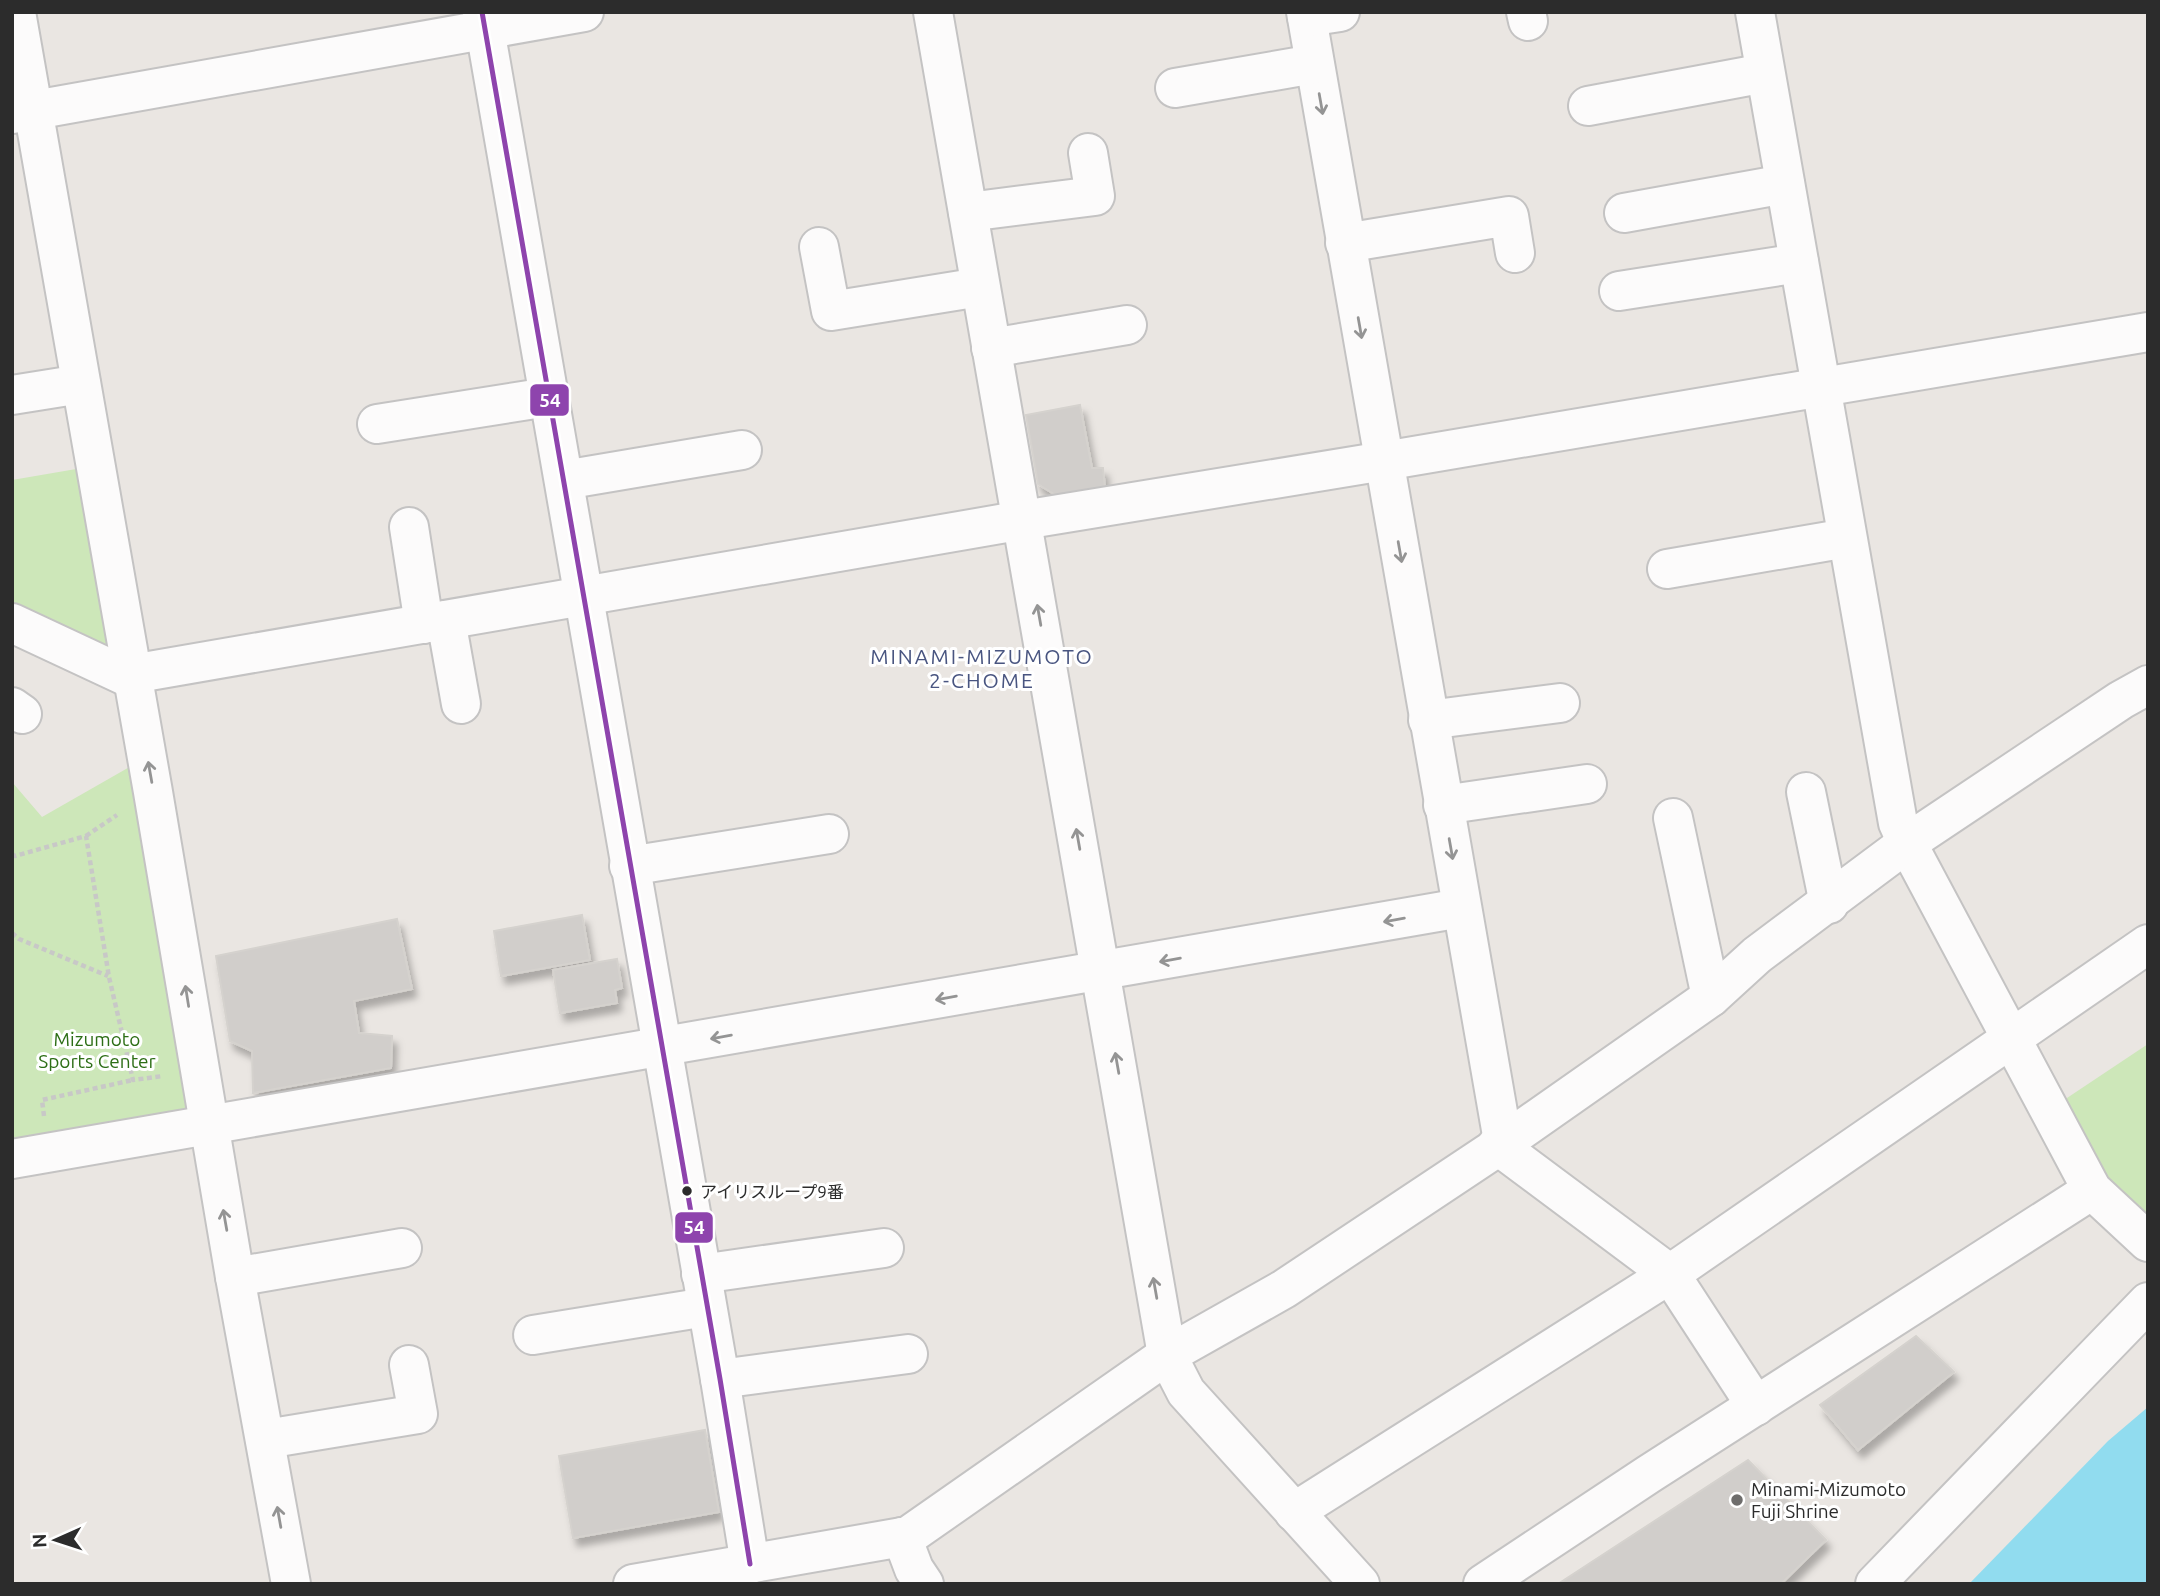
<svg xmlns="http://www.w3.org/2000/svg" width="2160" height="1596" font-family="Ubuntu,'Noto Sans JP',sans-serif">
<defs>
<filter id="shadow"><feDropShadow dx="4.5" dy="8" stdDeviation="3.5" flood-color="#0004"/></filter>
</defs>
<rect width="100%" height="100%" fill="#eae6e2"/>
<g fill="#cde7b9">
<polygon points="82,468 114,651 12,612 12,480"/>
<polygon points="133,765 195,1121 12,1150 12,782 42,817"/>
<polygon points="2148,1044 2148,1229 2100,1186 2055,1106"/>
</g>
<polygon fill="#91dcef" points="2148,1407 2148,1584 1969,1584 2108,1441"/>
<g fill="#d1cecb" stroke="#d5d2ce" stroke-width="2" filter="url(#shadow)">
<polygon points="1080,405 1092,468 1103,468 1105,488 1057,496 1038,484 1026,415"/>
<polygon points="582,915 590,960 501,976 494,931"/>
<polygon points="397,919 412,989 354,1001 359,1033 392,1036 391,1068 253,1093 252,1051 230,1041 216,956"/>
<polygon points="617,959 622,988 615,990 617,1003 560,1013 553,970"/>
<polygon points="1916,1336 1954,1372 1858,1450 1820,1405"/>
<polygon points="705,1430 719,1512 573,1538 559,1456"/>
<polygon points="1748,1460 1826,1540 1781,1584 1558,1584"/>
</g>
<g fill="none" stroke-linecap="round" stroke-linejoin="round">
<g stroke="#c4c3c3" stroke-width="42">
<g id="minor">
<polyline points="16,12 153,792 235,1277 291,1584"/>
<polyline points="482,12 720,1379 750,1564"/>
<polyline points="933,12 1167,1355 1186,1392 1360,1584"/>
<polyline points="1306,12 1503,1141"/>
<polyline points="1526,12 1528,21"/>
<polyline points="1755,12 1898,823 1907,843 2092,1190 2148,1242"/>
<polyline points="1307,17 1340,12"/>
<polyline points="1175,88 1314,64"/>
<polyline points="1588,106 1765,73"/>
<polyline points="12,114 584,12"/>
<polyline points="968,212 1095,196 1088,153"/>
<polyline points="1624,213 1785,184"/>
<polyline points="1345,243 1509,216 1515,253"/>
<polyline points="819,247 831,311 980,287"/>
<polyline points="1619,291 1799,263"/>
<polyline points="991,348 1127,325"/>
<polyline points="12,395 81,384"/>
<polyline points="377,424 548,397"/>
<polyline points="564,480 742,450"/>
<polyline points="409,527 424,624"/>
<polyline points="1667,569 1847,538"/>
<polyline points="446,620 461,704"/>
<polyline points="12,623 134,680"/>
<polyline points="132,674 1023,520 1384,461 2148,332"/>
<polyline points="12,707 22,714"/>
<polyline points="1428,720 1560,703"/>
<polyline points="1806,792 1829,904"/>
<polyline points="1443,805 1587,784"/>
<polyline points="1673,818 1711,997"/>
<polyline points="629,866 829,834"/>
<polyline points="1497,1145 1670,1274 1756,1406"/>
<polyline points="12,1159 1461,908"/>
<polyline points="701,1274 884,1248"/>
<polyline points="235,1277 402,1248"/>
<polyline points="533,1335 706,1307"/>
<polyline points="720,1379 908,1354"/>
<polyline points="266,1439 418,1414 409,1365"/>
<polyline points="1294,1512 1670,1274 2148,944"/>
<polyline points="902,1537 914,1569 924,1584"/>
<polyline points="633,1584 908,1536 1167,1355 1284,1289 1490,1152 1711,997 1757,955 1907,843 2121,700 2148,685"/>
<polyline points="1483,1584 1649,1474 2092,1190"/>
<polyline points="1875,1584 2148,1302"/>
</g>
</g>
<g stroke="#c8c8c7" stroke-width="4.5" stroke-dasharray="5 3.5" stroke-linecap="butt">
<polyline points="86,836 117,815"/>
<polyline points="12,854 15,856 86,836 109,977 133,1080 163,1076"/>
<polyline points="12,933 19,939 108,976"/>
<polyline points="44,1116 42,1100 133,1080"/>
</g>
<use href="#minor" stroke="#fcfbfb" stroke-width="38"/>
<g stroke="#fff" stroke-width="10">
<polyline id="bus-1" points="482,12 720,1379 750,1564"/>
</g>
<use href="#bus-1" stroke="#8e44ad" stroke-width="5"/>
</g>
<defs><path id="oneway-shaft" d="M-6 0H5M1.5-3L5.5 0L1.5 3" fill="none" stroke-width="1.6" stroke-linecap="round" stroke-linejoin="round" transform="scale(1.75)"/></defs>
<g stroke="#949494">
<use href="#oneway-shaft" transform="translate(1321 104) rotate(80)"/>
<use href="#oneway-shaft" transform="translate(1360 328) rotate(80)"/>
<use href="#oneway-shaft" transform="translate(1400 552) rotate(80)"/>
<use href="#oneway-shaft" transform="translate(1039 615) rotate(-100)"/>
<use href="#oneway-shaft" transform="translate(150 772) rotate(-100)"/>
<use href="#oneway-shaft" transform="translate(1078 839) rotate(-100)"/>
<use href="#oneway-shaft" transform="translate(1451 849) rotate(80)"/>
<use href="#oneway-shaft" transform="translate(1394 920) rotate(170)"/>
<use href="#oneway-shaft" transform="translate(1170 960) rotate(170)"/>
<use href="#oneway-shaft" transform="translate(187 996) rotate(-99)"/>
<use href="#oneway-shaft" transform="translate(946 998) rotate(170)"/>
<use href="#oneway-shaft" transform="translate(721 1037) rotate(170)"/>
<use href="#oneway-shaft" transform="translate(1117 1063) rotate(-100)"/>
<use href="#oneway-shaft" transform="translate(225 1220) rotate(-100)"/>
<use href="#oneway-shaft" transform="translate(1155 1288) rotate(-100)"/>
<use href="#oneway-shaft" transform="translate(279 1517) rotate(-100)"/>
</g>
<circle fill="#2c2c2c" stroke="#fff" stroke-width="2.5" cx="687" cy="1191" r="6"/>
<circle fill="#6e6d6c" stroke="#fff" stroke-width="2.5" cx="1737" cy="1500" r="7"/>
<g text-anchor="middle" stroke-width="6" stroke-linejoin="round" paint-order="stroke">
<g font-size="17" fill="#2c2c2c" stroke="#fff" text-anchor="start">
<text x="700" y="1198">アイリスループ9番</text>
</g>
<g font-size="19" fill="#2d6e16" stroke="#fff">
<text x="97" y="1046">Mizumoto<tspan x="97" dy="22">Sports Center</tspan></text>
</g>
<g font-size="19" fill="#2c2c2c" stroke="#fff" text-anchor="start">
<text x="1751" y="1496">Minami-Mizumoto<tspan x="1751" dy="22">Fuji Shrine</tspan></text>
</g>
<g font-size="21" letter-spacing="2" fill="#495580" stroke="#fff">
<text x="982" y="664">MINAMI-MIZUMOTO<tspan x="982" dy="24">2-CHOME</tspan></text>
</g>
</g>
<g stroke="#fff" stroke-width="2.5">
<rect x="529" y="383" width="41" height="34" rx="7" fill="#8e44ad"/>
<rect x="674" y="1211" width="40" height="33" rx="7" fill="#8e44ad"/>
</g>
<g font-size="19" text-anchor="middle" font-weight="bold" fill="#fff">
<text x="550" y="407">54</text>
<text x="694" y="1234">54</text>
</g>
<rect width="2160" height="1596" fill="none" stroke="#2c2c2c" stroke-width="28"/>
<g transform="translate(56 1540) rotate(267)" stroke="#ffffff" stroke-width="5" paint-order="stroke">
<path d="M0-5L12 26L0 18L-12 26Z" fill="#2c2c2c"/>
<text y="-10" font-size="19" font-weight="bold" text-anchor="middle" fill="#2c2c2c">N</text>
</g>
</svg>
